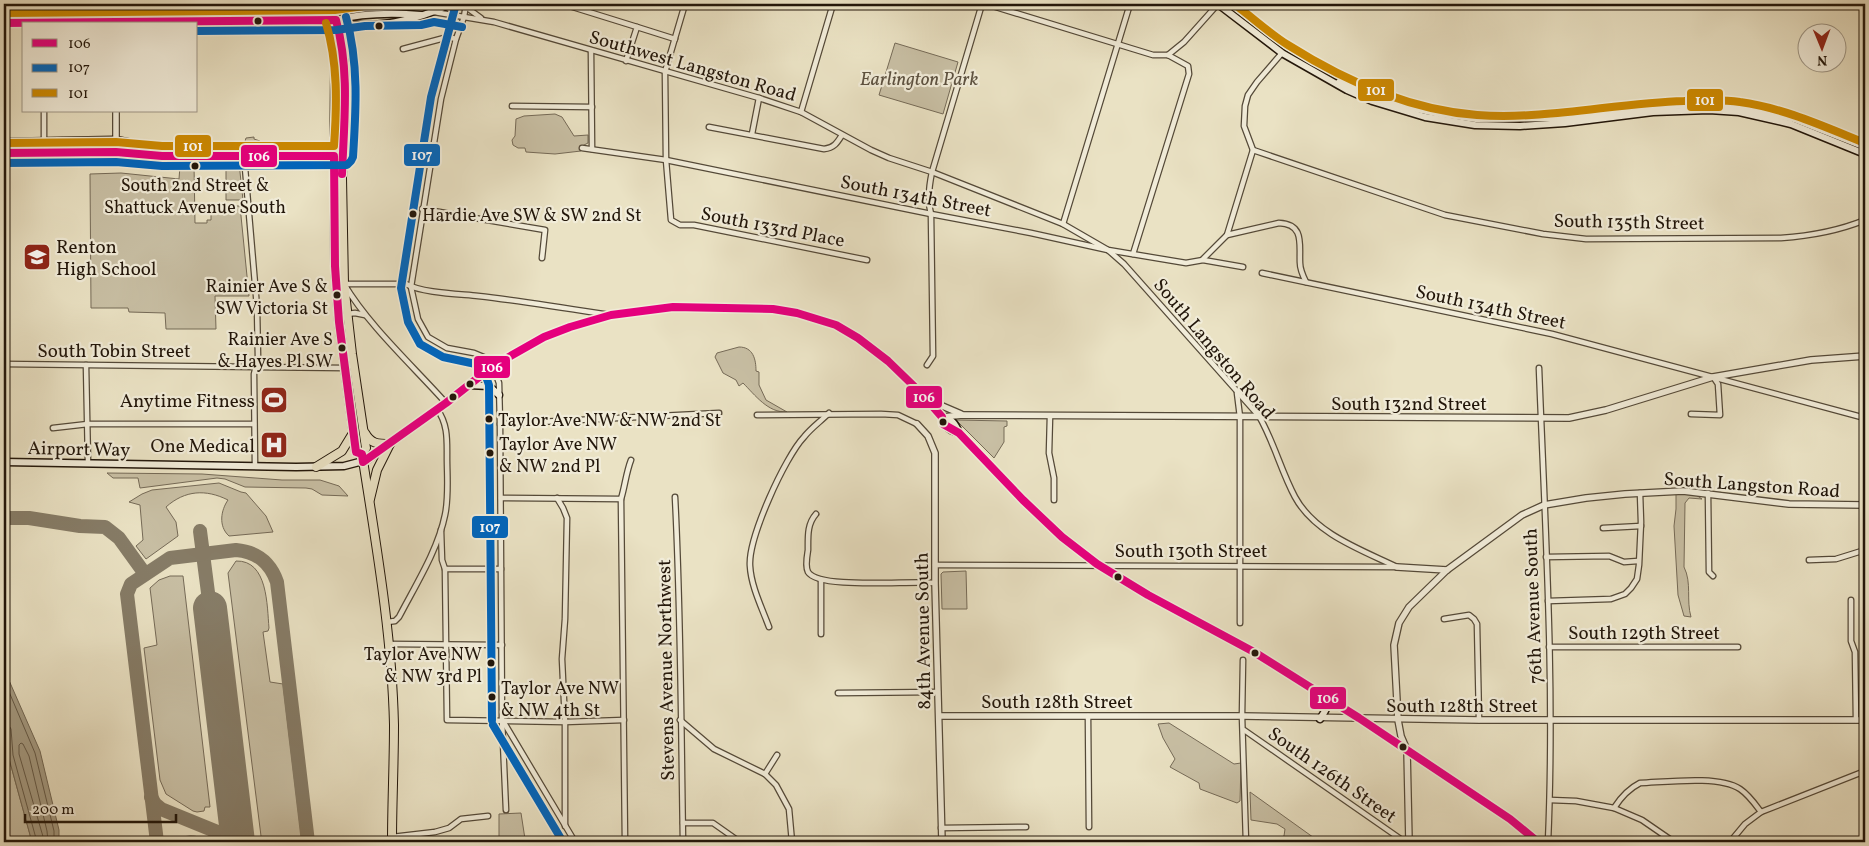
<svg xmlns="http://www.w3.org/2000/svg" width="1869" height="846" font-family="Vollkorn,serif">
<rect width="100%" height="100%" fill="#eae2c4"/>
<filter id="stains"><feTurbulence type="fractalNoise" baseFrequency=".004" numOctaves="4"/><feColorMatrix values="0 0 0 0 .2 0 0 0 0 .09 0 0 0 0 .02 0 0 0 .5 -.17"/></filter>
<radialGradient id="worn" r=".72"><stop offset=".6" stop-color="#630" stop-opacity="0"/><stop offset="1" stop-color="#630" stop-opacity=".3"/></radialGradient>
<g fill="#c8bfa4" stroke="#756a57">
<polygon points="895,43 958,62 943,114 879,95"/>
<polygon points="555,114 562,117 574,136 588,135 588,143 582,146 581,151 555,154 526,152 525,148 518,148 513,145 512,140 515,136 516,119 524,116"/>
<polygon points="254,137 254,139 260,141 261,145 268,145 269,148 243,148 246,138"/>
<polygon points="226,163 239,163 243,200 226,200"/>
<polygon points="194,165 195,223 207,223 207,220 211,220 211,209 225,209 226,206 240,206 249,296 215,296 216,329 166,329 165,313 129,312 128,308 91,308 90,174 121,173 179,179 180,166"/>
<path d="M 739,347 C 753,347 756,359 756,371 L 759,372 L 759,385 L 766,400 L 787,412 C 768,413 755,395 743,383 L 739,386 L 736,380 L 723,373 L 715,357 L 717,353 Z"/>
<polygon points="956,420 1007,421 1007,426 1004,427 1004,442 994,458"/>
<polygon points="107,473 202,474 282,480 320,480 339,486 348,496 322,495 312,489 306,488 245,487 225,479 217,478 140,488 138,478 113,478"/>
<path d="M 219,483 L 241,492 L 246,493 L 266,516 L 273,532 L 229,536 C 218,526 221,510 228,500 C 206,489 185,490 166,507 L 176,522 L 178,536 L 146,559 L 136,546 L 143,540 L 140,505 L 129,502 L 142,494 L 152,490 Z"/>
<path d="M 1676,494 L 1696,495 L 1702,499 L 1689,498 L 1685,503 L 1684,567 C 1692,583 1686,600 1691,617 L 1684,616 L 1678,595 L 1674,526 L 1676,509 Z"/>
<path d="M 236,561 C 268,560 267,606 269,628 L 268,631 L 263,632 L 270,682 L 283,684 L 302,842 L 263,842 L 261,836 L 228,573 Z"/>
<polygon points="966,571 967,609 942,609 941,574 943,572"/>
<polygon points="170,576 183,576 210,807 205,807 204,811 197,812 193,811 166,794 160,780 144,648 157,645 150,588 159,580"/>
<polygon points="1169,723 1234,764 1241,763 1240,801 1237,803 1200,789 1199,783 1170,767 1175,759 1163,738 1158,724"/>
<polygon points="4,724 6,730 8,755 32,842 4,842"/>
<polygon points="1250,792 1317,840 1316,842 1286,842 1280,838 1284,836 1285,829 1277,824 1251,820"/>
<polygon points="521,813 525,839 531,842 499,842 499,814"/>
<path d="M 190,836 C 197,836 202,837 206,842 L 170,842 L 173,838 Z"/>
</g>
<polygon fill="#a69d85" stroke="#716754" points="4,669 40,751 59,830 59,842 32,842 8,755 6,730 4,724"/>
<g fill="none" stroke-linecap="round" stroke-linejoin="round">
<g stroke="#645a48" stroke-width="1">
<polyline points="4,680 35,753 54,831 54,842"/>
<polyline points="4,724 8,724 11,729 13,755 37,842"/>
<polyline points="43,842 44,840 19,754 19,745 21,743 23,744 29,756 47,831 48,842"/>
</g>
<g stroke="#867c67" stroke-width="14">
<polyline points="4,518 29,518 80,526 105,527 119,538 145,574"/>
<polyline points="200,531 210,608"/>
<polyline points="151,797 155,804 161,809 242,842"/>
<path d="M 157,842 L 127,594 L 131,584 L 170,558 L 236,550 C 257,552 270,562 277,582 L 308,842"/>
</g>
<polyline stroke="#867c67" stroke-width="34" points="210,608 238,842"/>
<g stroke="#544938" stroke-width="7">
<g id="minor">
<polyline points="42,4 43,24"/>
<polyline points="466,4 464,17 456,39 441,99 411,287 418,319 428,337 447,348 474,353 486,358 493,366 499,383 500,424 502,720 506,810"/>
<polyline points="563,4 637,27 626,61"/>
<polyline points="685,4 665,72 666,160 671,220 680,225 694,225 867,260"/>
<polyline points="986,4 1153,55 1168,55 1188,66 1189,74 1133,254"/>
<polyline points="466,7 481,18"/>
<path d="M 434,12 L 494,22 L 759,98 L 801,112 L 871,150 L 889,158 L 932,172 L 1063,224 L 1108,250 L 1124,264 L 1259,416 C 1274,442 1281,471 1295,497 C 1315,534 1362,550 1397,567"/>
<polyline points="637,27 675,39"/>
<polyline points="403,49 448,37 456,39"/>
<polyline points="591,51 592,149"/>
<polyline points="1168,55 1184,42 1218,4"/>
<polyline points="512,106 592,107"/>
<polyline points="44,111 44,141"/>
<polyline points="801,112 833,4"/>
<path d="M 709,127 L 824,149 C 834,148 837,143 842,135"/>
<polyline points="752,134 759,98"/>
<polyline points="582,148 666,160 931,214 1031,233 1108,250 1186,263 1203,260 1243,267"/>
<path d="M 1253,150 L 1445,215 L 1543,234 L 1586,239 L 1781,238 C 1810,236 1838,231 1865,220"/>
<polyline points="244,156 257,307 258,358 254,374 255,466"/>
<polyline points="422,209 545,230 542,258"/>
<polyline points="1063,224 1130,4"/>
<polyline points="1227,235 1253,150 1244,126 1245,106 1248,95 1257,82 1282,53"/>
<path d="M 1203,259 L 1227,235 L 1279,223 C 1305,224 1299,245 1300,263 C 1300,270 1303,276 1306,282"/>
<polyline points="1262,273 1552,334 1865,418"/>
<polyline points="347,314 355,313 365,315"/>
<polyline points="4,364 345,368"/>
<polyline points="86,365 88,463"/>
<path d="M 927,365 L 933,356 L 931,214 C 927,200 929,186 932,172 L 982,4"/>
<path d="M 1539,368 C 1545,526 1555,684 1548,842"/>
<polyline points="1237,393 1240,417 1240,623"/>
<path d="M 446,403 C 413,366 369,326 344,284 L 406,284 C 422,293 459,294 478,296 C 522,301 565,308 609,315"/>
<polyline points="1691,414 1720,415 1718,384 1714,378"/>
<polyline points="757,415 881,414 898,415 917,424"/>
<polyline points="1050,416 1049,453 1054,478 1054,500"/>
<polyline points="500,424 719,413"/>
<polyline points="53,428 88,424 254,424"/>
<polyline points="1708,493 1709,572 1713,576"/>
<path d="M 675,497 C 681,612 681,727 683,842"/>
<polyline points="501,498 621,499"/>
<polyline points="557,498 563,508 567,518 565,619 562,659 565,722 565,826"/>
<path d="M 816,514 C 807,524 808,537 808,550 C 807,556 805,566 808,572 C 819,590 913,580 935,583"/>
<polyline points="1603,528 1641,526"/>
<polyline points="441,530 442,560 445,569 447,720 565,722 624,720"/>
<polyline points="1546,557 1609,556 1624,562 1638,561"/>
<polyline points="1809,560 1836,559 1865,550"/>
<polyline points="935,565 1396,567"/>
<polyline points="445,569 501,569"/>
<polyline points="821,580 821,634"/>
<polyline points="1851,600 1851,641 1855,652 1856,720"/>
<polyline points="1548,601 1611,599 1625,594 1631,588 1637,579 1639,565 1641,522 1640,493"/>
<polyline points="1444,619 1469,615 1474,619 1477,624 1479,720"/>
<path d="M 387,622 L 395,621 L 399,617 C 415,586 438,550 445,515 C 449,497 447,476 447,457 C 447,440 448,424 437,409"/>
<path d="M 769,627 C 762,608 751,586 750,566 C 748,538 785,457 804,437 C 811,428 821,421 829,413"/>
<polyline points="389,644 502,645"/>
<polyline points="1549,647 1738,647"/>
<polyline points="1243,660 1242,716 1246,842"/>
<polyline points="838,693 938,692"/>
<polyline points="1088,716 1089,827"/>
<polyline points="680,720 714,749 765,774 776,785 789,809 792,842"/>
<polyline points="503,721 575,842"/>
<polyline points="1244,730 1405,842"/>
<polyline points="765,774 777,755"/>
<path d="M 1550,800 L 1576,801 L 1614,808 C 1621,797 1628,789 1640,783 C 1666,782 1719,775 1740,789 C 1749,795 1755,804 1761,812 L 1865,771"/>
<polyline points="1614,808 1642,820 1674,842"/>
<polyline points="683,823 713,823 740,842"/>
<polyline points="941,828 1026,827"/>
<polyline points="392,837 435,832 449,828 461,819 488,816"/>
<path d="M 625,842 L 621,499 C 625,486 626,473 631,460"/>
<polyline points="1730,842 1745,824 1761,812"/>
</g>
</g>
<g stroke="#544938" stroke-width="8">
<g id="tertiary">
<polyline points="115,4 115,24"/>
<polyline points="116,111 116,140"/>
<polyline points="926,399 961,414"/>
<polyline points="942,417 963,415 1569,418 1606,410 1713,377 1811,360 1865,356"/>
<polyline points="917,424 928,436 935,453 935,583 942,842"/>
<polyline points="1397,567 1447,570"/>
<polyline points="939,716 1242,716 1479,720 1865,720"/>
<polyline points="1409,842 1407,750 1401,736 1398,720 1394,645 1399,623 1409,607 1447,570 1522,515 1544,505 1586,498 1625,494 1683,491 1789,504 1865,505"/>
</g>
</g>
<g stroke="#22160a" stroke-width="9">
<g id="secondary">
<polyline points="1218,4 1282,53 1347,90 1372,101 1425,117 1475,125 1520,126 1565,123 1653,112 1709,110 1739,112 1791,124 1865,154"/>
<path d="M 337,21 C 372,32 419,19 451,4"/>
<path d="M 4,23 L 336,20 C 363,13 394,13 421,15"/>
<polyline points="1339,82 1403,106 1440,114 1476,119 1564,118 1685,105 1711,105 1740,108 1794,119 1865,147"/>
<polyline points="4,142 116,140 183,153"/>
<polyline points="4,153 116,152 162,156 343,156"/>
<polyline points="468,385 489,386 499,395"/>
<path d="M 942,417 C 952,419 955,423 959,433 L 1023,500 L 1062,537 L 1097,564 L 1148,595 L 1254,652 L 1359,718 L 1510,819 L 1538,842"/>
<polyline points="4,462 296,467 344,466 367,460 446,403 493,366 544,337 570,327 611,315 673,307 773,309 797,313 836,325 858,338 888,361 921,393 942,417 943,424 951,430 959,433"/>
<path d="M 1320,719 C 1326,710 1329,706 1325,697"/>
</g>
</g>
<g stroke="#22160a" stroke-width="10">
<g id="primary">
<polyline points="319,4 330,32 335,61 334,192 335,266 339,322 356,452 362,454"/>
<path d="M 330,4 L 344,46 L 345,114 L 342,178 L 344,284 L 352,354 L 366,448 L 362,454 C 376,544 392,634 394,725 C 394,764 392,803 392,842"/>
<polyline points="302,20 311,13 315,4"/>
<path d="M 365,433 C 371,444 378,444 390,444"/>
<polyline points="316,467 342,451 353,433"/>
<polyline points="370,499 377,470 390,444"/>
</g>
</g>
<use href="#minor" stroke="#f1ecd9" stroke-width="4.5"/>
<use href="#tertiary" stroke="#f1ecd9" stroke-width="5.5"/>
<use href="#secondary" stroke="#f1ecd9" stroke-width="6"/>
<use href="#primary" stroke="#eae2c4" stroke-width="8"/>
<g stroke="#f1ecd9" stroke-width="11">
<g id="bus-1">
<path d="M 4,23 L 336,20 C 350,71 344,122 342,174"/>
<polyline points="4,153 116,152 162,156 334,156 335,266 339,322 356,452 362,454 363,462 446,403 493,366 544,337 570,327 611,315 673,307 773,309 797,313 836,325 858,338 888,361 921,393 942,417 943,424 959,433 1023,500 1062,537 1097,564 1148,595 1254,652 1359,718 1510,819 1538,842"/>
</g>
</g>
<g stroke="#f1ecd9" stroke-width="11">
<g id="bus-2">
<polyline points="456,4 431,97 401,288 408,322 420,344 443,357 471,363 480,366 484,371 489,385 492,720"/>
<polyline points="196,31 336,30 365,26 421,25 434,22 462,27"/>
<path d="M 4,163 L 116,162 L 162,166 L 347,165 L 351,161 L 353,157 C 356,110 359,63 346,17"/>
<polyline points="493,725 563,842"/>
</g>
</g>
<g stroke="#f1ecd9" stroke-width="11">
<g id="bus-3">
<path d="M 1234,4 C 1252,17 1269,33 1288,45 C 1345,81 1409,110 1477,115 C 1547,120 1615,103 1684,101 C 1702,100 1722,99 1740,102 C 1784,108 1825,127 1865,143"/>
<polyline points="4,13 335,10 364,6 423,4"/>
<path d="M 4,143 L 116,142 L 162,146 L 334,146 C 337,104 338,63 326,23"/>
</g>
</g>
<use href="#bus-1" stroke="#e5007d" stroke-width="8"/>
<use href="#bus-2" stroke="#0065bd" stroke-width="8"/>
<use href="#bus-3" stroke="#cc8902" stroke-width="8"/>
</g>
<defs>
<g id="school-square" transform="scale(1.4375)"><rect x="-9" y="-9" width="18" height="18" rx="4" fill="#8f2418" stroke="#f1ecd9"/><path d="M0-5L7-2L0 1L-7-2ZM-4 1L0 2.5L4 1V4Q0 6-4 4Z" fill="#fff"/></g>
<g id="stadium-square" transform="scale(1.4375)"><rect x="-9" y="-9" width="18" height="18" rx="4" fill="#8f2418" stroke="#f1ecd9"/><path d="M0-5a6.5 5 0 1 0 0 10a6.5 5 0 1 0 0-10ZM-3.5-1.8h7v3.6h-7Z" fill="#fff"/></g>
<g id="hospital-square" transform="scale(1.4375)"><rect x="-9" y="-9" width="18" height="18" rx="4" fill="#8f2418" stroke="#f1ecd9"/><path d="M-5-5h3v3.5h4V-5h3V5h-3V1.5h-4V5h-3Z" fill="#fff"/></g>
</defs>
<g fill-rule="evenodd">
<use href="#school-square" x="37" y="257"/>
<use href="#stadium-square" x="274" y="400"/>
<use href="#hospital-square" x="274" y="445"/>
</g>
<g fill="#22160a" stroke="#f1ecd9" stroke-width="2">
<circle cx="258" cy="21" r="4.5"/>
<circle cx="379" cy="26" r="4.5"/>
<circle cx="195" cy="166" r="4.5"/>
<circle cx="413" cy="214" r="4.5"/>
<circle cx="337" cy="295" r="4.5"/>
<circle cx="342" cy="348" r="4.5"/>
<circle cx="470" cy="384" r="4.5"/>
<circle cx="453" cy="397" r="4.5"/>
<circle cx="489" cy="419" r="4.5"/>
<circle cx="943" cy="422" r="4.5"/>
<circle cx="490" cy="453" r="4.5"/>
<circle cx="1118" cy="577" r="4.5"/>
<circle cx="1255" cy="653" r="4.5"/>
<circle cx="491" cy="663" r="4.5"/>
<circle cx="492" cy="697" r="4.5"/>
<circle cx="1403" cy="747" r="4.5"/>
</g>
<g text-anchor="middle" stroke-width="4.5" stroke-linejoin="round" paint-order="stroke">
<g font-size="18" fill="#22160a" stroke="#f1ecd9" text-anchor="start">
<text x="195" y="191" text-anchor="middle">South 2nd Street &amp;<tspan x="195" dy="22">Shattuck Avenue South</tspan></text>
<text x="422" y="221">Hardie Ave SW &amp; SW 2nd St</text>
<text x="328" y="292" text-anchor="end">Rainier Ave S &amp;<tspan x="328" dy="22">SW Victoria St</tspan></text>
<text x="333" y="345" text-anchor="end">Rainier Ave S<tspan x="333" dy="22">&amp; Hayes Pl SW</tspan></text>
<text x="498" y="426">Taylor Ave NW &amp; NW 2nd St</text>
<text x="499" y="450">Taylor Ave NW<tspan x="499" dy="22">&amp; NW 2nd Pl</tspan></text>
<text x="482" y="660" text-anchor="end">Taylor Ave NW<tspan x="482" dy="22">&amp; NW 3rd Pl</tspan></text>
<text x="501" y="694">Taylor Ave NW<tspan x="501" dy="22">&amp; NW 4th St</tspan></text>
</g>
<g font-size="19" fill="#22160a" stroke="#f1ecd9">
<text transform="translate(693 65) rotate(16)" y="7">Southwest Langston Road</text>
<text transform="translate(916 195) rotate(11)" y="7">South 134th Street</text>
<text transform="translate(1629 221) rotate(1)" y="7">South 135th Street</text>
<text transform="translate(773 226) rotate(11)" y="7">South 133rd Place</text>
<text transform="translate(1491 306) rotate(12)" y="7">South 134th Street</text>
<text transform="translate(1215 348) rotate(50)" y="7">South Langston Road</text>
<text x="114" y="357">South Tobin Street</text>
<text x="1409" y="410">South 132nd Street</text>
<text transform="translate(79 448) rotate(1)" y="7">Airport Way</text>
<text transform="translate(1752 484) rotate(4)" y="7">South Langston Road</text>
<text x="1191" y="557">South 130th Street</text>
<text transform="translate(1532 606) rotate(-92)" y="7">76th Avenue South</text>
<text transform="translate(922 631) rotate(-91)" y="7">84th Avenue South</text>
<text x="1644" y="639">South 129th Street</text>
<text transform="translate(665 670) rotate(-91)" y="7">Stevens Avenue Northwest</text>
<text x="1057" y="708">South 128th Street</text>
<text x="1462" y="712">South 128th Street</text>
<text transform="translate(1333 774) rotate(35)" y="7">South 126th Street</text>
</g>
<g font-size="19" font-style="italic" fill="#5c5140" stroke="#f1ecd9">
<text x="919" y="85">Earlington Park</text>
</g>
<g font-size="19" fill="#22160a" stroke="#f1ecd9" text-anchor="end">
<text x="56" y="253" text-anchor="start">Renton<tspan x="56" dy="22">High School</tspan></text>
<text x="255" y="407">Anytime Fitness</text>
<text x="255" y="452">One Medical</text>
</g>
</g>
<g stroke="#f1ecd9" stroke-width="2">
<rect x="1357" y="78" width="38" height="24" rx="5" fill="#cc8902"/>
<rect x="1686" y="88" width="38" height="24" rx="5" fill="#cc8902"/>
<rect x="174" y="134" width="38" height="24" rx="5" fill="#cc8902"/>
<rect x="403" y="143" width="38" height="24" rx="5" fill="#0065bd"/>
<rect x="240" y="144" width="38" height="24" rx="5" fill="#e5007d"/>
<rect x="473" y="355" width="38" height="24" rx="5" fill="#e5007d"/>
<rect x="905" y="385" width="38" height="24" rx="5" fill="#e5007d"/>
<rect x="471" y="515" width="38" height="24" rx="5" fill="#0065bd"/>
<rect x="1309" y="686" width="38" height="24" rx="5" fill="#e5007d"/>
</g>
<g font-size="14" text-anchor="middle" font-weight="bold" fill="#fff">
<text x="1376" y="95">101</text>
<text x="1705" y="105">101</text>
<text x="193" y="151">101</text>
<text x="422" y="160">107</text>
<text x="259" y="161">106</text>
<text x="492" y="372">106</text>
<text x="924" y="402">106</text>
<text x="490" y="532">107</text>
<text x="1328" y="703">106</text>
</g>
<rect width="1869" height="846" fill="none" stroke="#eae2c4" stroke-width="20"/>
<rect x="5" y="5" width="1859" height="836" fill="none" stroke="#22160a" stroke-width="2.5"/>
<rect x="10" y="10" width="1849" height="826" fill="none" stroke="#22160a"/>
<rect x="22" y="22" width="175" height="90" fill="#f1ecd9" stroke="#9e9686"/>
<rect x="32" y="39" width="25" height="8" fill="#e5007d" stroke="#9e9686"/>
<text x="68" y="48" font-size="15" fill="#22160a">106</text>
<rect x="32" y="64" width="25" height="8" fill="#0065bd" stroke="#9e9686"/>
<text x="68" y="72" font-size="15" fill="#22160a">107</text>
<rect x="32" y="89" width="25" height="8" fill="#cc8902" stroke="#9e9686"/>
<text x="68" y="98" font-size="15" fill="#22160a">101</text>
<g transform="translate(1822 48) rotate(179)"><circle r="24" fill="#f1ecd9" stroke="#9e9686"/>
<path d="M0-4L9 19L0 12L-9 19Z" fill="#8f2418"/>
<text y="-8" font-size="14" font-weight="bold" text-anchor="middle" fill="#22160a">N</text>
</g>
<path d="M25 814v8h151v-8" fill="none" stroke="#22160a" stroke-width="2.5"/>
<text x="32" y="814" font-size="15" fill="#22160a" stroke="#f1ecd9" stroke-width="4" paint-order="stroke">200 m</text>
<rect width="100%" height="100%" filter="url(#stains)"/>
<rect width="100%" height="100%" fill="url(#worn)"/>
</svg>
